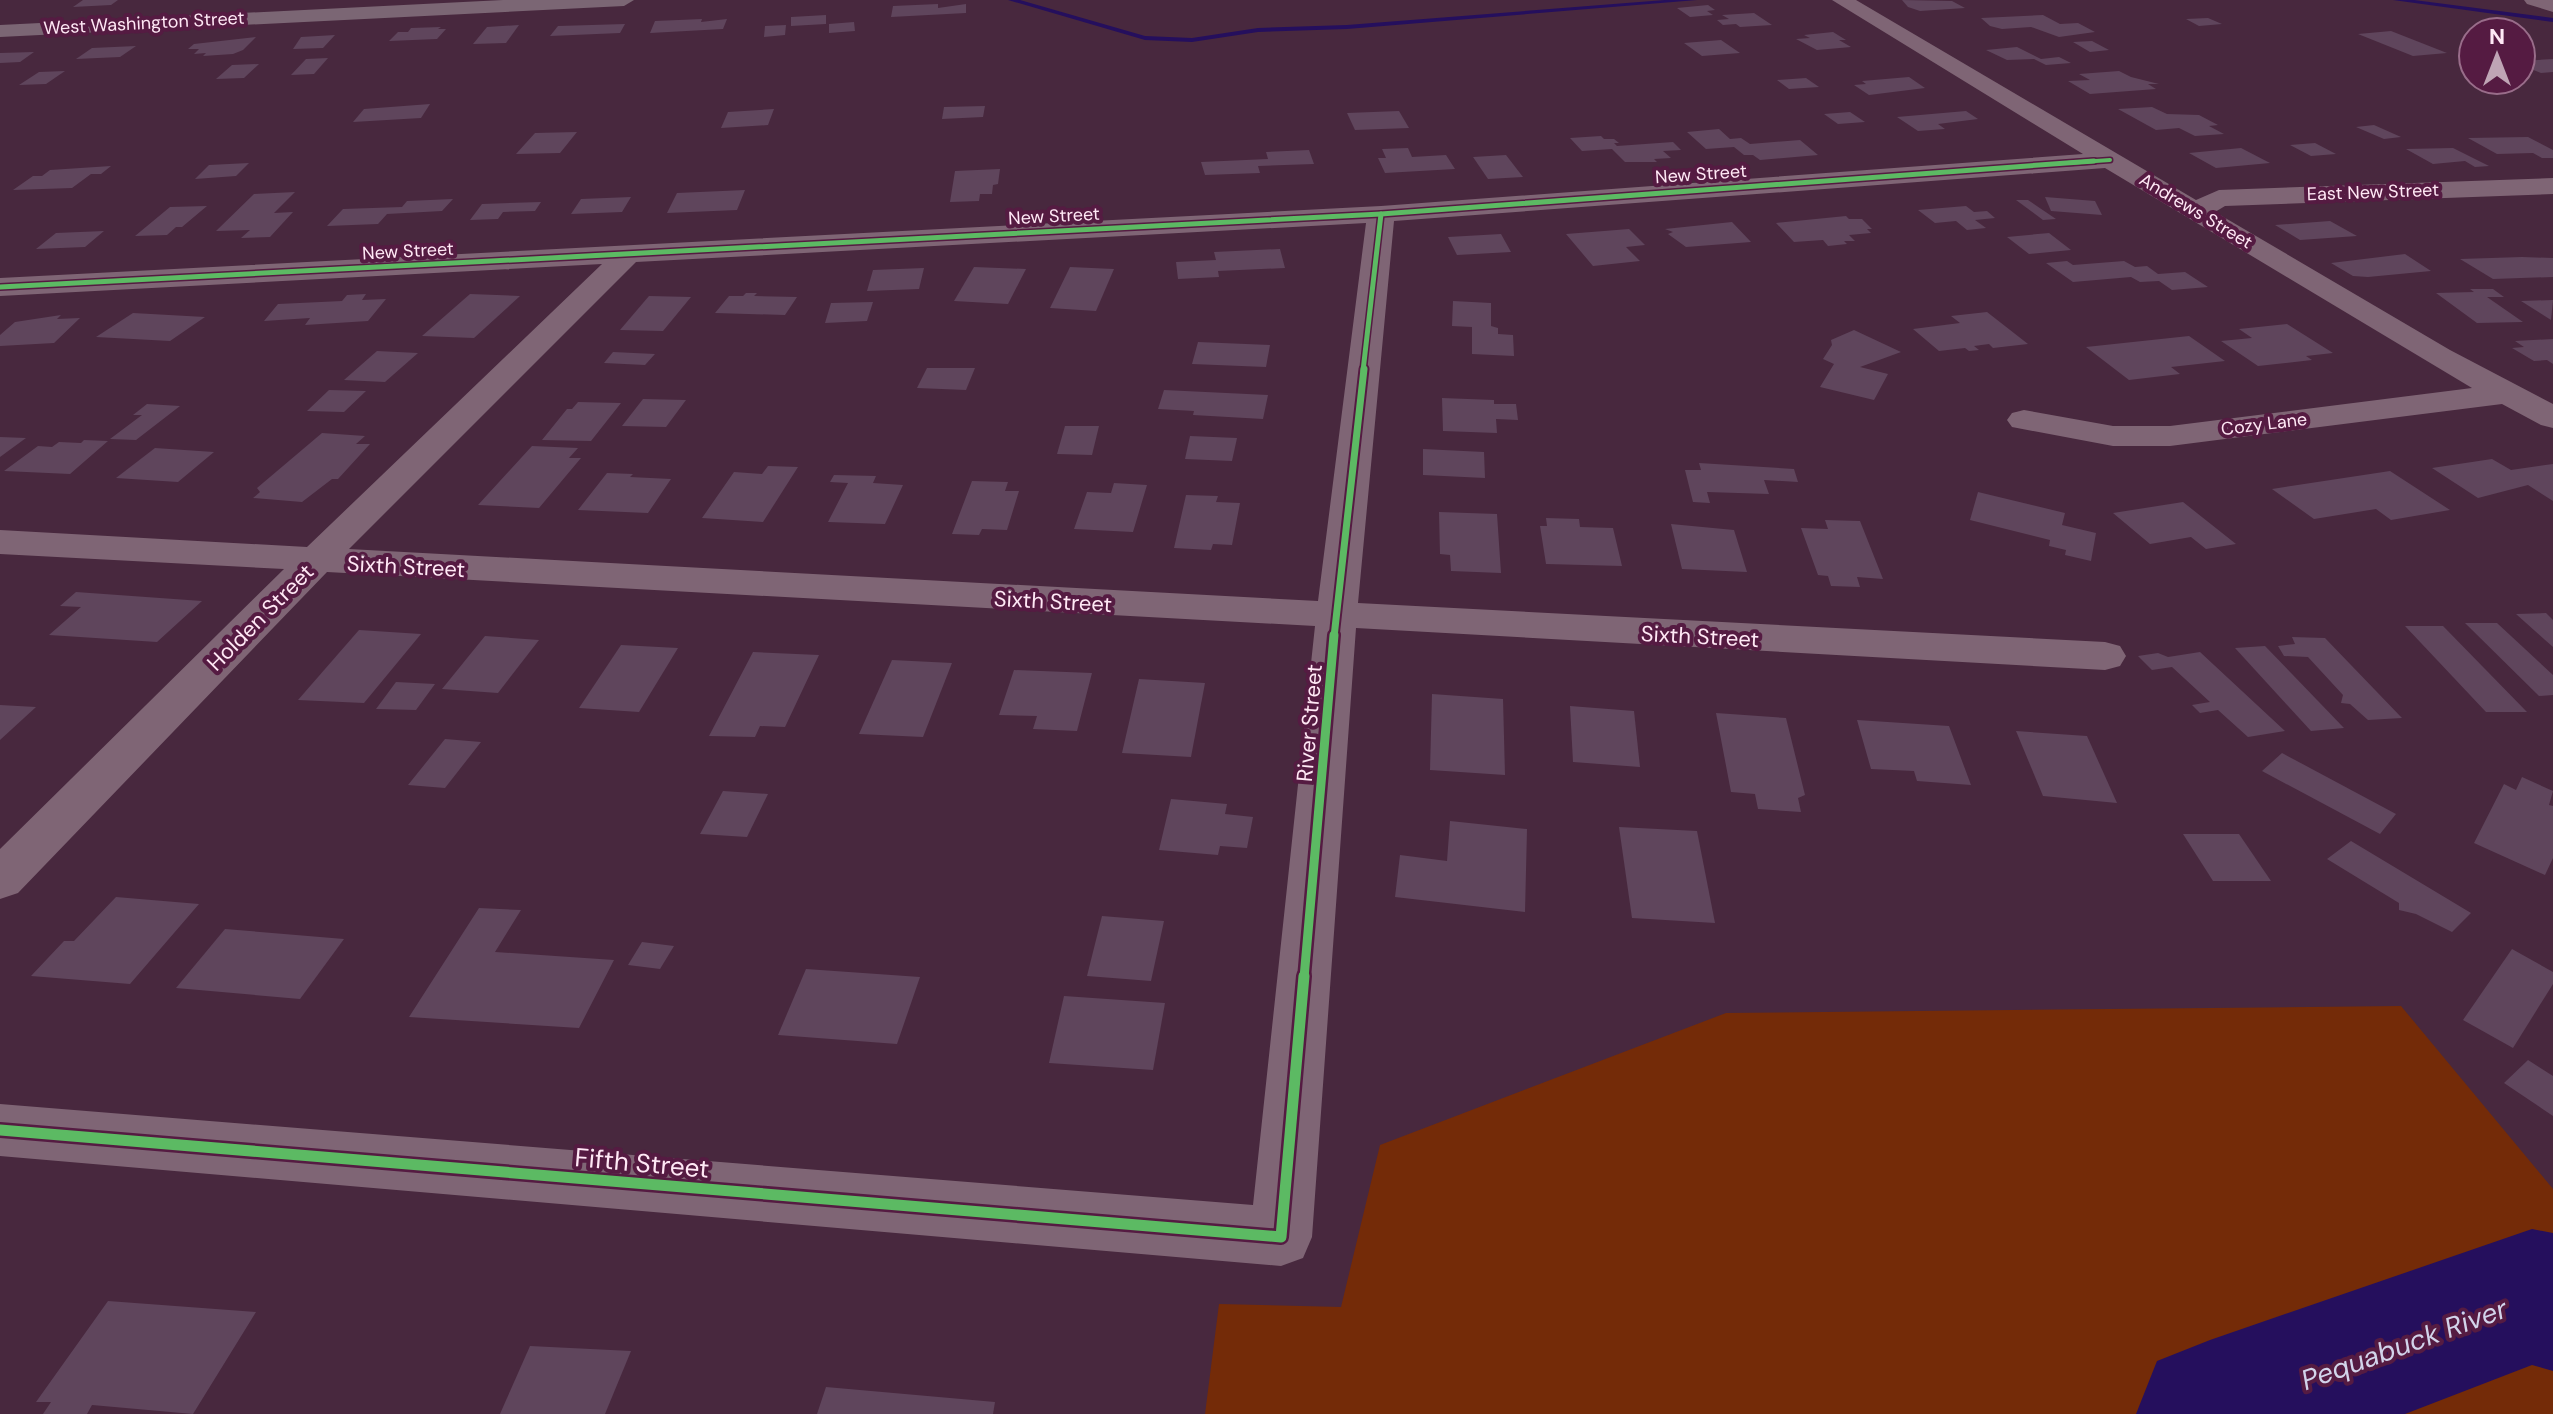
<svg xmlns="http://www.w3.org/2000/svg" width="2553" height="1414" font-family="'DM Sans',sans-serif">
<rect width="100%" height="100%" fill="#48283e"/>
<polygon fill="#742b08" points="2401,1006 2553,1189 2553,1414 1205,1414 1219,1304 1341,1307 1380,1145 1726,1013"/>
<g fill="none" stroke-linecap="round" stroke-linejoin="round">
<g fill="#250f5d" fill-rule="evenodd">
<polygon points="1008,0 1020,0 1145,36 1192,38 1258,28 1347,25 1665,0 1697,0 1347,29 1258,32 1192,42 1145,40"/>
<polygon points="2393,0 2414,0 2553,18 2553,22"/>
</g>
<polygon fill="#250f5d" fill-rule="evenodd" points="2532,1229 2553,1233 2553,1371 2532,1365 2405,1414 2136,1414 2157,1361 2210,1340"/>
</g>
<g fill="#5f455c">
<polygon points="83,0 118,0 111,5 73,7"/>
<polygon points="1902,0 1952,1 1965,8 1920,11 1908,7"/>
<polygon points="938,4 938,8 966,4 966,13 891,17 893,6"/>
<polygon points="1708,5 1715,10 1707,11 1713,15 1690,17 1677,8"/>
<polygon points="1754,13 1772,25 1740,27 1736,24 1723,25 1717,20 1729,19 1722,15"/>
<polygon points="826,15 826,24 791,26 791,17"/>
<polygon points="2043,15 2060,24 2078,23 2095,32 2059,37 2031,27 2002,29 1990,26 1981,18"/>
<polygon points="2208,18 2222,24 2199,26 2186,19"/>
<polygon points="702,19 701,22 727,19 723,29 650,33 655,21"/>
<polygon points="854,22 855,31 829,33 829,24"/>
<polygon points="625,24 620,33 550,36 558,26"/>
<polygon points="519,25 506,43 473,44 487,27"/>
<polygon points="786,25 785,35 764,37 765,26"/>
<polygon points="441,27 438,29 446,29 437,39 389,41 398,32 408,32 411,28"/>
<polygon points="2391,31 2447,53 2413,56 2358,34"/>
<polygon points="1833,32 1846,40 1839,40 1851,47 1817,50 1796,39 1810,38 1804,35"/>
<polygon points="335,35 323,48 293,49 301,37"/>
<polygon points="256,37 243,50 233,54 203,56 206,53 194,54 199,49 188,49 194,44"/>
<polygon points="1721,40 1740,53 1702,56 1684,43"/>
<polygon points="2092,41 2109,50 2090,52 2073,42"/>
<polygon points="136,46 120,57 76,59 92,48"/>
<polygon points="2017,47 2041,59 2059,57 2071,63 2046,65 2034,59 2007,60 1986,50"/>
<polygon points="34,52 20,62 0,63 0,53"/>
<polygon points="328,58 314,74 291,75 306,59"/>
<polygon points="2553,59 2553,72 2541,73 2521,65 2521,61"/>
<polygon points="259,64 244,78 216,79 232,65"/>
<polygon points="65,71 46,84 19,85 39,72"/>
<polygon points="2119,71 2131,77 2159,84 2148,84 2156,89 2090,94 2068,81 2090,80 2079,74"/>
<polygon points="1909,77 1925,88 1869,95 1854,85 1866,84 1862,81"/>
<polygon points="1806,78 1819,87 1789,89 1777,80"/>
<polygon points="430,104 421,118 353,122 364,109"/>
<polygon points="985,106 983,117 942,119 944,107"/>
<polygon points="2152,107 2167,114 2199,115 2218,125 2209,126 2224,134 2195,136 2179,128 2156,130 2118,109"/>
<polygon points="774,109 768,125 721,128 728,112"/>
<polygon points="1399,111 1409,128 1355,130 1347,113"/>
<polygon points="1966,111 1978,119 1938,124 1945,129 1918,131 1897,117"/>
<polygon points="1850,112 1865,122 1838,124 1824,114"/>
<polygon points="2374,125 2401,137 2384,139 2356,127"/>
<polygon points="1719,129 1730,139 1741,138 1750,144 1800,140 1818,155 1760,160 1753,155 1744,155 1734,147 1706,149 1687,132"/>
<polygon points="577,132 560,153 516,154 535,133"/>
<polygon points="1601,136 1604,139 1614,139 1619,143 1614,143 1617,146 1673,142 1681,150 1663,151 1671,158 1654,159 1657,162 1625,162 1612,149 1582,151 1570,138"/>
<polygon points="2528,137 2553,150 2553,158 2542,158 2533,153 2497,154 2468,138"/>
<polygon points="2315,143 2336,154 2311,156 2290,145"/>
<polygon points="1408,148 1412,157 1446,155 1455,169 1385,173 1378,158 1386,158 1382,149"/>
<polygon points="2241,148 2270,163 2216,168 2189,153"/>
<polygon points="2453,148 2489,166 2475,167 2465,161 2433,164 2406,149"/>
<polygon points="1309,150 1314,164 1258,166 1260,173 1205,175 1201,162 1268,159 1266,152"/>
<polygon points="1506,155 1523,177 1488,179 1473,157"/>
<polygon points="249,163 236,176 195,179 209,165"/>
<polygon points="111,166 101,174 91,174 72,188 13,190 33,176 42,176 50,170"/>
<polygon points="1000,169 998,184 993,185 992,194 980,194 979,201 950,202 955,171"/>
<polygon points="745,190 737,210 667,213 677,193"/>
<polygon points="295,192 274,213 293,212 270,237 241,238 250,230 216,231 254,194"/>
<polygon points="631,197 622,212 571,214 581,199"/>
<polygon points="2045,197 2095,201 2102,215 2051,211"/>
<polygon points="453,199 442,211 387,214 378,224 327,226 343,209 402,207 407,201"/>
<polygon points="2016,200 2028,200 2056,219 2043,220"/>
<polygon points="541,202 535,211 503,212 498,219 470,220 482,204"/>
<polygon points="207,206 182,227 176,227 167,235 135,236 170,207"/>
<polygon points="1966,206 1974,212 1987,211 1995,218 1975,220 1986,228 1967,230 1956,221 1935,223 1918,210"/>
<polygon points="1846,216 1849,219 1862,219 1872,229 1867,229 1871,233 1849,235 1855,241 1844,241 1847,244 1828,246 1823,240 1794,242 1776,223"/>
<polygon points="2330,221 2357,236 2300,240 2275,225"/>
<polygon points="1732,222 1751,242 1686,247 1668,234 1673,232 1665,229"/>
<polygon points="1629,229 1645,245 1626,247 1640,261 1593,266 1566,234"/>
<polygon points="104,231 85,247 36,249 56,233"/>
<polygon points="2049,233 2071,250 2029,254 2007,237"/>
<polygon points="1501,234 1511,252 1457,255 1448,237"/>
<polygon points="1280,249 1285,268 1218,271 1219,277 1178,279 1176,262 1216,260 1214,252"/>
<polygon points="2405,254 2431,271 2368,277 2353,276 2331,263"/>
<polygon points="2522,257 2553,258 2553,277 2493,279 2460,259"/>
<polygon points="2067,261 2073,265 2124,261 2135,267 2147,266 2158,274 2185,272 2208,287 2172,290 2159,281 2140,282 2131,277 2073,282 2046,263"/>
<polygon points="974,267 1026,269 1008,304 954,301"/>
<polygon points="1070,267 1114,269 1096,311 1050,308"/>
<polygon points="924,268 919,289 867,291 873,270"/>
<polygon points="2470,289 2493,289 2504,297 2487,297 2523,322 2477,323 2436,293 2474,292"/>
<polygon points="746,293 757,293 754,296 797,297 785,315 715,313 729,296 743,296"/>
<polygon points="366,294 362,300 386,299 368,321 305,325 310,318 264,321 278,304 342,301 347,295"/>
<polygon points="470,294 520,296 474,338 422,336"/>
<polygon points="649,296 691,297 663,331 620,330"/>
<polygon points="2553,300 2551,320 2521,301"/>
<polygon points="1453,301 1491,303 1491,326 1498,328 1498,334 1513,335 1514,356 1472,354 1472,327 1452,326"/>
<polygon points="873,302 867,321 825,323 831,303"/>
<polygon points="1987,312 2028,344 1993,348 1989,344 1974,346 1979,350 1969,351 1965,348 1939,351 1913,329 1960,323 1951,316"/>
<polygon points="133,313 205,317 170,341 96,337"/>
<polygon points="61,315 57,319 80,318 54,343 0,346 0,335 15,322"/>
<polygon points="2287,324 2333,353 2306,356 2312,360 2258,366 2221,341 2252,338 2239,329"/>
<polygon points="1854,330 1901,352 1860,367 1888,374 1874,400 1820,387 1834,364 1823,359 1832,345 1831,340"/>
<polygon points="2189,336 2225,361 2171,367 2180,374 2129,380 2086,347"/>
<polygon points="2553,339 2553,364 2547,360 2534,361 2512,348 2524,347 2515,341"/>
<polygon points="1198,342 1270,345 1266,367 1192,364"/>
<polygon points="377,351 418,353 385,382 344,380"/>
<polygon points="613,352 655,354 645,365 604,363"/>
<polygon points="927,368 975,368 966,390 917,388"/>
<polygon points="329,390 366,391 344,412 307,411"/>
<polygon points="1164,390 1268,395 1263,419 1193,415 1194,411 1158,409"/>
<polygon points="1442,398 1494,400 1494,404 1516,404 1518,420 1496,419 1497,433 1443,431"/>
<polygon points="643,399 686,400 666,427 622,426"/>
<polygon points="578,402 621,403 591,441 542,440 567,409 572,409"/>
<polygon points="147,404 180,406 136,440 110,439 142,415 133,415"/>
<polygon points="1065,426 1099,426 1092,455 1057,454"/>
<polygon points="322,433 365,436 356,444 370,444 338,479 332,479 302,502 253,498 260,492 257,488"/>
<polygon points="1190,436 1237,438 1232,461 1185,459"/>
<polygon points="0,437 26,438 0,457"/>
<polygon points="84,440 108,441 70,474 4,471 38,446 52,447 59,442 81,443"/>
<polygon points="532,446 578,448 569,458 581,458 539,508 478,505"/>
<polygon points="155,448 214,452 178,482 116,478"/>
<polygon points="1423,449 1484,452 1485,478 1423,475"/>
<polygon points="2492,459 2511,470 2553,464 2553,501 2528,485 2478,498 2432,468"/>
<polygon points="1699,463 1794,469 1798,482 1764,480 1769,494 1707,492 1710,503 1693,502 1685,470 1701,470"/>
<polygon points="768,466 798,467 763,522 702,518 734,472 762,474"/>
<polygon points="2390,471 2450,510 2391,520 2376,509 2314,519 2272,489"/>
<polygon points="607,473 633,474 630,477 671,479 648,513 578,510"/>
<polygon points="834,475 876,476 873,483 903,485 885,524 828,522 848,483 830,482"/>
<polygon points="972,481 1008,482 1005,491 1019,491 1007,530 982,529 979,535 952,534"/>
<polygon points="1114,483 1147,485 1133,532 1074,529 1087,492 1111,493"/>
<polygon points="1978,492 2065,513 2062,525 2096,533 2091,561 2065,555 2066,550 2049,546 2050,540 1970,520"/>
<polygon points="1186,495 1218,496 1216,502 1240,503 1232,545 1213,544 1211,550 1174,548"/>
<polygon points="2183,502 2236,544 2206,549 2191,537 2150,544 2113,513"/>
<polygon points="1439,512 1497,514 1501,573 1451,571 1450,555 1440,554"/>
<polygon points="1546,518 1579,519 1580,527 1613,528 1622,566 1546,564 1540,526 1547,526"/>
<polygon points="1825,520 1860,521 1883,579 1857,577 1860,587 1831,586 1828,576 1818,575 1801,528 1828,529"/>
<polygon points="1671,524 1734,530 1747,572 1682,569"/>
<polygon points="76,592 202,601 157,642 49,635 81,607 60,606"/>
<polygon points="2546,613 2553,620 2553,647 2516,614"/>
<polygon points="2465,623 2497,623 2553,675 2553,695 2539,696"/>
<polygon points="2405,626 2443,626 2527,712 2486,712"/>
<polygon points="359,630 421,634 364,703 298,700"/>
<polygon points="485,636 539,640 498,693 442,689"/>
<polygon points="2292,637 2325,638 2402,718 2368,720 2350,704 2341,703 2343,695 2308,657 2284,656 2278,646 2295,644"/>
<polygon points="621,645 678,648 639,712 579,708"/>
<polygon points="2265,646 2344,728 2311,731 2235,648"/>
<polygon points="753,652 819,655 785,727 760,726 755,737 709,736"/>
<polygon points="2200,652 2285,731 2248,737 2218,710 2200,713 2192,705 2210,702 2172,667 2152,670 2138,656 2158,653 2168,657"/>
<polygon points="892,660 952,663 923,737 859,734"/>
<polygon points="1014,670 1092,673 1077,731 1033,729 1037,716 999,715"/>
<polygon points="1139,679 1205,683 1191,757 1122,753"/>
<polygon points="396,682 435,684 416,710 376,709"/>
<polygon points="1432,694 1503,699 1505,775 1430,770"/>
<polygon points="0,705 36,707 0,740"/>
<polygon points="1570,706 1634,711 1640,767 1573,762"/>
<polygon points="1716,713 1786,718 1805,795 1798,798 1801,812 1758,809 1755,794 1731,792"/>
<polygon points="1857,720 1949,726 1971,785 1917,781 1914,771 1871,769"/>
<polygon points="2016,731 2087,736 2117,803 2043,796"/>
<polygon points="445,739 481,742 445,788 408,785"/>
<polygon points="2282,753 2396,814 2380,834 2262,771"/>
<polygon points="2522,777 2553,791 2549,805 2553,806 2553,858 2545,875 2474,843 2504,784 2516,790"/>
<polygon points="723,791 768,794 747,837 700,834"/>
<polygon points="1171,799 1227,804 1225,814 1253,817 1247,848 1220,846 1218,855 1159,850"/>
<polygon points="1450,821 1527,829 1525,912 1395,897 1400,855 1447,861"/>
<polygon points="1619,827 1697,831 1715,923 1632,918"/>
<polygon points="2183,834 2239,834 2271,881 2213,881"/>
<polygon points="2351,841 2471,913 2452,932 2416,914 2399,910 2399,903 2327,859"/>
<polygon points="116,897 199,904 130,984 31,976 64,941 74,941"/>
<polygon points="479,908 521,910 495,952 614,960 579,1028 409,1017"/>
<polygon points="1102,916 1164,921 1151,981 1087,976"/>
<polygon points="225,929 344,939 300,999 176,988"/>
<polygon points="642,942 674,946 660,969 628,965"/>
<polygon points="2512,949 2553,972 2553,984 2513,1048 2463,1020"/>
<polygon points="806,969 920,977 897,1044 778,1035"/>
<polygon points="1064,996 1165,1003 1153,1070 1049,1063"/>
<polygon points="2528,1060 2553,1076 2553,1116 2504,1083"/>
<polygon points="108,1301 256,1312 193,1414 92,1405 87,1414 43,1414 51,1402 36,1402"/>
<polygon points="530,1346 631,1351 605,1414 500,1414"/>
<polygon points="826,1387 995,1402 993,1414 817,1414"/>
</g>
<g fill="none" stroke-linecap="round" stroke-linejoin="round">
<g fill="#7f6575" fill-rule="evenodd">
<path d="M 1832,0 L 1856,0 L 2196,200 L 2219,190 L 2553,178 L 2553,194 L 2225,206 L 2215,212 L 2450,350 L 2553,404 L 2553,428 L 2541,425 L 2502,404 L 2170,446 L 2113,446 L 2012,427 L 2007,420 L 2012,413 L 2024,410 L 2113,426 L 2170,426 L 2472,388 L 2105,168 L 1394,221 L 1358,603 L 2105,642 L 2120,646 L 2126,656 L 2120,666 L 2105,670 L 1356,628 L 1312,1237 L 1303,1258 L 1281,1266 L 0,1156 L 0,1104 L 1253,1205 L 1315,626 L 327,572 L 18,893 L 0,899 L 0,849 L 284,569 L 0,554 L 0,530 L 307,547 L 602,264 L 0,296 L 0,278 L 1381,206 L 2083,154 ZM 1366,223 L 1318,601 L 349,549 L 636,262 Z"/>
<polygon points="2524,0 2553,0 2553,12 2527,4"/>
</g>
<polygon fill="#7b6674" fill-rule="evenodd" points="503,0 634,0 624,6 0,37 0,25"/>
<g stroke="#551b42" stroke-width="7">
<polyline id="cycleway-far4" points="2067,163 2110,160"/>
</g>
<g stroke="#551b42" stroke-width="8">
<g id="cycleway-far3">
<polyline points="0,287 1381,214 2094,161"/>
<polyline points="1363,371 1381,214"/>
</g>
</g>
<g stroke="#551b42" stroke-width="11">
<polyline id="cycleway-far2" points="1334,637 1364,369"/>
</g>
<g stroke="#551b42" stroke-width="14">
<polyline id="cycleway-far1" points="1304,978 1334,635"/>
</g>
<g stroke="#551b42" stroke-width="16">
<polyline id="cycleway" points="0,1130 1281,1237 1304,976"/>
</g>
<use href="#cycleway-far4" stroke="#5cba63" stroke-width="4"/>
<use href="#cycleway-far3" stroke="#5cba63" stroke-width="5"/>
<use href="#cycleway-far2" stroke="#5cba63" stroke-width="7"/>
<use href="#cycleway-far1" stroke="#5cba63" stroke-width="9"/>
<use href="#cycleway" stroke="#5cba63" stroke-width="11"/>
</g>
<g text-anchor="middle" stroke-width="8" stroke-linejoin="round" paint-order="stroke">
<g font-size="18" fill="#ffe8f5" stroke="#551b42">
<text transform="translate(144 23) rotate(-3)" y="6">West Washington Street</text>
<text transform="translate(1701 174) rotate(-4)" y="6">New Street</text>
<text transform="translate(2373 192) rotate(-2)" y="6">East New Street</text>
<text transform="translate(2196 211) rotate(31)" y="6">Andrews Street</text>
<text transform="translate(1054 216) rotate(-3)" y="6">New Street</text>
<text transform="translate(408 251) rotate(-3)" y="6">New Street</text>
<text transform="translate(2264 424) rotate(-7)" y="6">Cozy Lane</text>
</g>
<g font-size="22" fill="#ffe8f5" stroke="#551b42">
<text transform="translate(406 566) rotate(3)" y="8">Sixth Street</text>
<text transform="translate(1053 601) rotate(3)" y="8">Sixth Street</text>
<text transform="translate(260 617) rotate(-45)" y="8">Holden Street</text>
<text transform="translate(1700 636) rotate(3)" y="8">Sixth Street</text>
<text transform="translate(1309 723) rotate(-85)" y="8">River Street</text>
</g>
<g font-size="26" fill="#ffe8f5" stroke="#551b42">
<text transform="translate(642 1163) rotate(5)" y="9">Fifth Street</text>
</g>
<g font-size="28" font-style="italic" fill="#d2d4eb" stroke="#551b42">
<text transform="translate(2404 1344) rotate(-20)" y="10">Pequabuck River</text>
</g>
</g>
<g transform="translate(2497 56)"><circle r="38" fill="#551b42" stroke="#996d8a" stroke-width="2"/>
<path d="M0-6L14 30L0 20L-14 30Z" fill="#bfa5b5"/>
<text y="-12" font-size="22" font-weight="bold" text-anchor="middle" fill="#ffe8f5">N</text>
</g>
</svg>
